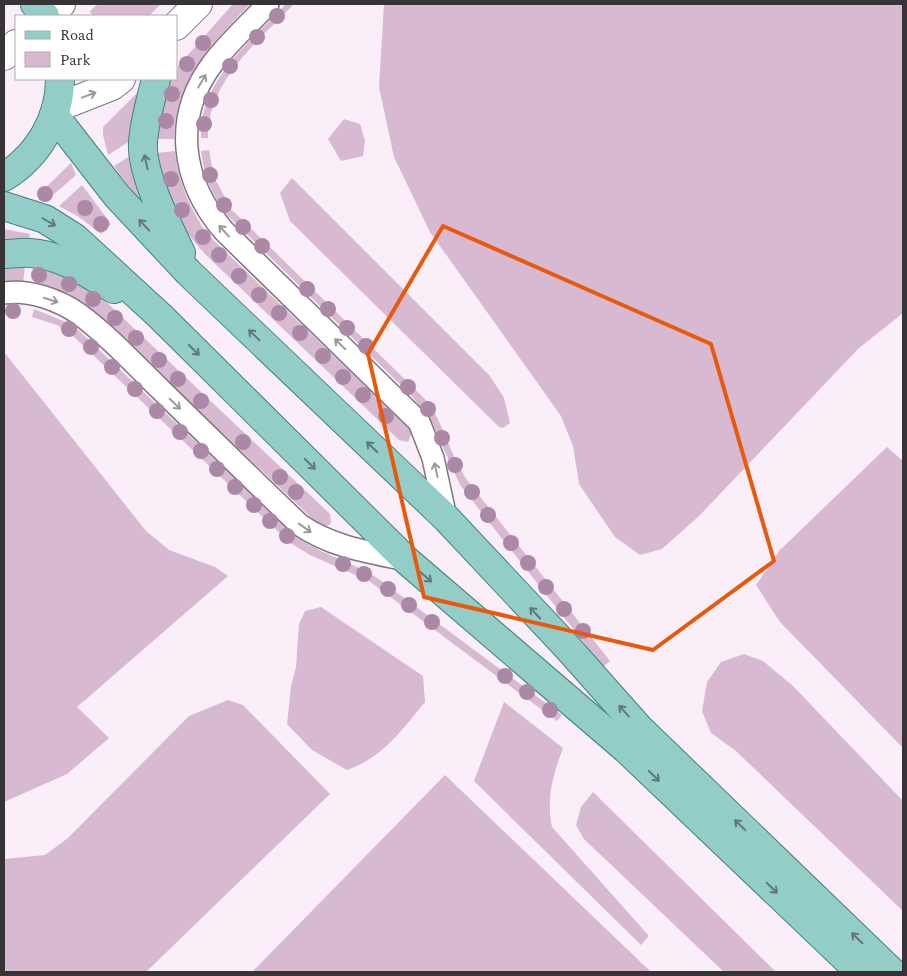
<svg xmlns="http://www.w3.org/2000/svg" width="907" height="976" font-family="Spectral,serif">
<rect width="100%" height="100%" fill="#faeef8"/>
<g fill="#d7b9d2">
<polygon points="98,4 161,4 149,16 92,16 90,11"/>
<path d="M 233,4 L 250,4 C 210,46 176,78 174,139 L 157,139 C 157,118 163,98 171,79 L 176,79 L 178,66 Z"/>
<path d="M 286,4 L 294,4 C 258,41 207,82 208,138 L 201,138 C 198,82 251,41 286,4 Z"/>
<polygon points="384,4 903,4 903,313 859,348 699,516 662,549 640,555 615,537 579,484 573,446 561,416 430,232 394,157 379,87"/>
<polygon points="137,93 139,95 130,141 108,155 103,135 103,127"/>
<polygon points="344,119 360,124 365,141 363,156 341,161 328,139"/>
<path d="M 209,150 L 214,177 L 232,210 L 429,403 C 444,427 451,456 467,480 L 610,661 L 603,667 L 460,485 L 433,425 L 412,396 L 226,214 C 211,194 204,175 201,151 Z"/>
<path d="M 175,151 C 178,182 190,208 207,234 L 410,429 L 412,433 L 408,442 L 399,440 L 206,255 C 174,220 166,198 157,153 Z"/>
<polygon points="133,154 144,208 114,166"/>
<polygon points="71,163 76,175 47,200 38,195"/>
<polygon points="292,178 490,376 504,398 510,423 503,428 499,427 290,221 280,193"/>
<polygon points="82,185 111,224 101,234 79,217 59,206"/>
<polygon points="4,229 30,234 28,243 4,243"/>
<polygon points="4,265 25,266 23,282 4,281"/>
<polygon points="37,268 75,279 102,298 330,514 331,523 328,526 319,525 93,310 69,294 35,283"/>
<path d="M 34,309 L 73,325 L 294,535 C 320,555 353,561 380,580 L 562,715 L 557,721 L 369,581 L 310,555 L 289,542 L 73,336 L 57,325 L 32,317 Z"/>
<polygon points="4,352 146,531 169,550 215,567 228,576 77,707 109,738 67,774 4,802"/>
<polygon points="887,447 903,461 903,748 780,622 756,585 779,551"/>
<path d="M 321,607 L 423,676 L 425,702 C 403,729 381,759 347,770 L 312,750 L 287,724 L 291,686 L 296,667 L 299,624 L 305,611 Z"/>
<polygon points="744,654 763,661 793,686 903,801 903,911 736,751 711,733 702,711 707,682 721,662"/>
<polygon points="228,700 243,705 330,794 146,972 4,972 4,859 45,855 68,838 189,716"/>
<path d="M 504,702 L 563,748 C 553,775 546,798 552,827 L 649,936 L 641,945 L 474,781 Z"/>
<polygon points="445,775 651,972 252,972"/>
<polygon points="593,792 776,972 724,972 584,839 576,825 581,807"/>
</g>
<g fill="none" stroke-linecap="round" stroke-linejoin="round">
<g stroke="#80767e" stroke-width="24">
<g id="street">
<path d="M 268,4 C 250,23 229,42 213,63 C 172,117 181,181 224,231 L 419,422 L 433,458 L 446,518"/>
<path d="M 4,293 C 29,289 59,300 79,314 C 109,336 134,364 160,389 C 207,435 253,480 300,525 C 332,547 369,552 406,560"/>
</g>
</g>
<g stroke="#80767e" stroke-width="30">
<g id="secondary">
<polyline points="47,16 61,4"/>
<polyline points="176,26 198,4"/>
<polyline points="4,56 16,44"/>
<polyline points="56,108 112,86 121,79"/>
</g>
</g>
<g stroke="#44827d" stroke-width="30">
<g id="primary">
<polyline points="35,4 45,16"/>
<path d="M 156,79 C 151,100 144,122 143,143 C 141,173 168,226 181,253"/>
<polyline points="54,115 117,196 189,273 446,518 568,648 639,728 892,972"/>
<path d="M 4,177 C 38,156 60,119 60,79"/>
<polyline points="4,206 45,219 75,238 160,316 406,560 626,749 860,972"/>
<path d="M 4,254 C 13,254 22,252 31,253 C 62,255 88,274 114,289"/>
</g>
</g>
<use href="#street" stroke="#fff" stroke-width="21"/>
<use href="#secondary" stroke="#fff" stroke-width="28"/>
<use href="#primary" stroke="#92cec7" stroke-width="28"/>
</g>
<g fill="#aa88a6">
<circle cx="277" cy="16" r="8"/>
<circle cx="257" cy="37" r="8"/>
<circle cx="203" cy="43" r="8"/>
<circle cx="187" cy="64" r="8"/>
<circle cx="230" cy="66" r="8"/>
<circle cx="172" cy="94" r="8"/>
<circle cx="211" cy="100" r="8"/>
<circle cx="166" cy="121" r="8"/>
<circle cx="204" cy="124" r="8"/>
<circle cx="210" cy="175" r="8"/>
<circle cx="171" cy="179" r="8"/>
<circle cx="45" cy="194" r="8"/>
<circle cx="224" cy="205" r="8"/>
<circle cx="85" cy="208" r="8"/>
<circle cx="182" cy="210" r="8"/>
<circle cx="101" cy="224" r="8"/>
<circle cx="243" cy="227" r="8"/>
<circle cx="203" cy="237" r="8"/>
<circle cx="262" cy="246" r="8"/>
<circle cx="219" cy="255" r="8"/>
<circle cx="39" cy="275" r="8"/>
<circle cx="239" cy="276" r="8"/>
<circle cx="69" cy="284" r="8"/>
<circle cx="307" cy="289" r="8"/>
<circle cx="259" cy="295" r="8"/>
<circle cx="93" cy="299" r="8"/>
<circle cx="328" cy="309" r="8"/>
<circle cx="13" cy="311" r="8"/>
<circle cx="279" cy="313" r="8"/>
<circle cx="115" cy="318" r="8"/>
<circle cx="347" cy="328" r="8"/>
<circle cx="69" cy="329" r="8"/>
<circle cx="300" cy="333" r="8"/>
<circle cx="136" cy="338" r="8"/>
<circle cx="366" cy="346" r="8"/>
<circle cx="91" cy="347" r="8"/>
<circle cx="323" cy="356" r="8"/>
<circle cx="159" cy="360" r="8"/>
<circle cx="112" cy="367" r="8"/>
<circle cx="343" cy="377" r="8"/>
<circle cx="178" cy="379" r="8"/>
<circle cx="408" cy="387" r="8"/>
<circle cx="135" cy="389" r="8"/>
<circle cx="363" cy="395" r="8"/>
<circle cx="201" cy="401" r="8"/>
<circle cx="428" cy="409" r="8"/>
<circle cx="157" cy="411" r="8"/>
<circle cx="386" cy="416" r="8"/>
<circle cx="180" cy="432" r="8"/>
<circle cx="442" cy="438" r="8"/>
<circle cx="243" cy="442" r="8"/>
<circle cx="201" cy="451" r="8"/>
<circle cx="455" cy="465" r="8"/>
<circle cx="217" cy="469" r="8"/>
<circle cx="280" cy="477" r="8"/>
<circle cx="235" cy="487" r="8"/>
<circle cx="296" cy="492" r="8"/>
<circle cx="472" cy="492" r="8"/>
<circle cx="254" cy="505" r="8"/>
<circle cx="488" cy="515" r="8"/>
<circle cx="270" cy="521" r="8"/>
<circle cx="287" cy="536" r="8"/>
<circle cx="511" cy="543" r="8"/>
<circle cx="528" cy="563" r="8"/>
<circle cx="343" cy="564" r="8"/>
<circle cx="364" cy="574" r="8"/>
<circle cx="546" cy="587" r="8"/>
<circle cx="388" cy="589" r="8"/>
<circle cx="409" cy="605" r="8"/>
<circle cx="564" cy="609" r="8"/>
<circle cx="432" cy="622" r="8"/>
<circle cx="583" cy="631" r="8"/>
<circle cx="505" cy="676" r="8"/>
<circle cx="527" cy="692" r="8"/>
<circle cx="550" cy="710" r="8"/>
</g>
<defs><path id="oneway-shaft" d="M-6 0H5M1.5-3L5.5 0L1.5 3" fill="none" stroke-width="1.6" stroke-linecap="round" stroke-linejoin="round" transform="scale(1.25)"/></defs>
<g stroke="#9c999b">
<use href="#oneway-shaft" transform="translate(202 81) rotate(-59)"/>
<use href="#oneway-shaft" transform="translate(89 95) rotate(-21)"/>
<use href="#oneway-shaft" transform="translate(224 231) rotate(-132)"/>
<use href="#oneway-shaft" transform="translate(51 300) rotate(18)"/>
<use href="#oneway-shaft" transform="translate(340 344) rotate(-136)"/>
<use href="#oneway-shaft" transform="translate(175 404) rotate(44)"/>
<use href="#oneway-shaft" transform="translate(436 470) rotate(-102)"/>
<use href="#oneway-shaft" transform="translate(305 528) rotate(36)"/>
</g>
<g stroke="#607978">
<use href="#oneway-shaft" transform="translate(146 162) rotate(-102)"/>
<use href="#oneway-shaft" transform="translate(49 222) rotate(30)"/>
<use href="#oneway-shaft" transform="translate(144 225) rotate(-133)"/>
<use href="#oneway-shaft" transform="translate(254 335) rotate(-136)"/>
<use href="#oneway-shaft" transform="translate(194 350) rotate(45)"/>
<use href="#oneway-shaft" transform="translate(372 447) rotate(-136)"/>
<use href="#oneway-shaft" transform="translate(310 464) rotate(45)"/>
<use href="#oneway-shaft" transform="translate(426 577) rotate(41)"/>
<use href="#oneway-shaft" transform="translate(535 613) rotate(-133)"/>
<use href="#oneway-shaft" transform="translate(624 711) rotate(-132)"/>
<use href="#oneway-shaft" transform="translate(654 776) rotate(44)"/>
<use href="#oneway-shaft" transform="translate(740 825) rotate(-136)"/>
<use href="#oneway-shaft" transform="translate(772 888) rotate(44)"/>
<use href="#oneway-shaft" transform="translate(857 938) rotate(-136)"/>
</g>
<path fill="none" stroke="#e8590c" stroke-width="4" stroke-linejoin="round" d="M 443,226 L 711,344 L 774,561 L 653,650 L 424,597 L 368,354 Z"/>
<rect width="907" height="976" fill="none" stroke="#383337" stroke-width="10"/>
<rect x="15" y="15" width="162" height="65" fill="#ffffff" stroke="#afadaf"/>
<rect x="25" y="31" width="25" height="8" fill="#92cec7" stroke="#afadaf"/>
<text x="60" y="40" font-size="15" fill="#383337">Road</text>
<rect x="25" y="52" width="25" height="15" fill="#d7b9d2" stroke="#afadaf"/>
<text x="60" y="65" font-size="15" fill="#383337">Park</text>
</svg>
